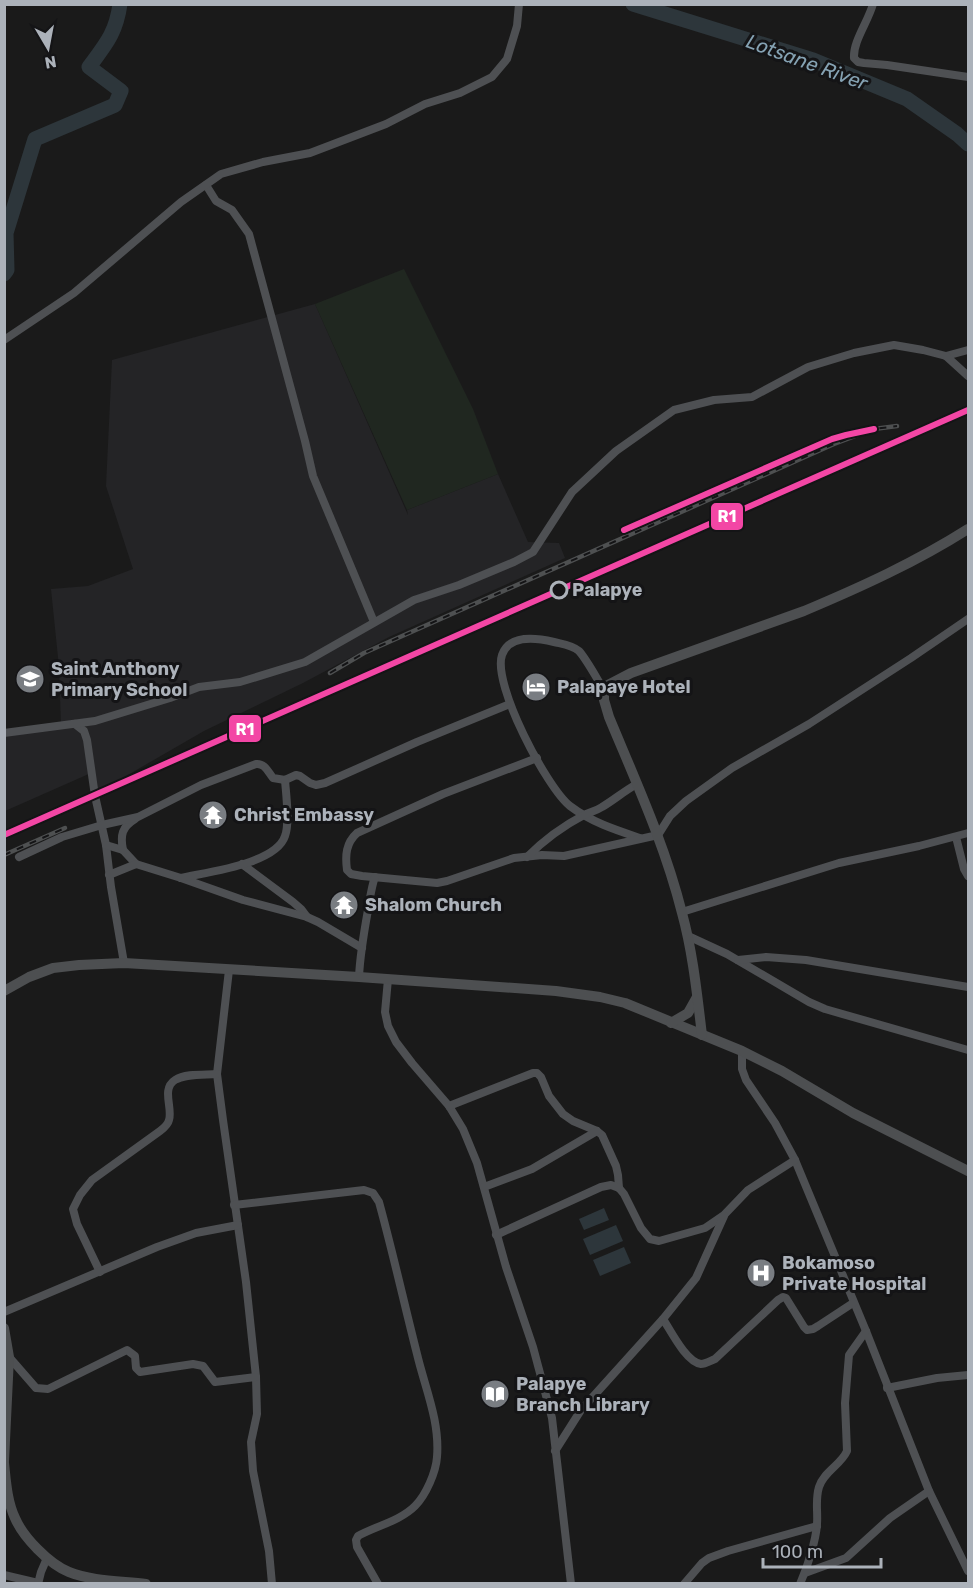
<svg xmlns="http://www.w3.org/2000/svg" width="973" height="1588" font-family="Rubik,sans-serif">
<rect width="100%" height="100%" fill="#1a1a1a"/>
<polygon fill="#242426" points="315,304 408,515 407,510 498,474 528,542 559,543 565,558 389,637 303,683 204,731 100,791 95,796 91,773 5,811 4,733 61,725 59,667 51,589 88,586 133,569 106,486 112,360"/>
<polygon fill="#202720" points="404,269 473,409 498,474 407,510 315,304"/>
<g fill="#2d363b">
<polygon points="604,1208 609,1220 584,1230 579,1219"/>
<polygon points="616,1225 623,1241 590,1255 583,1239"/>
<polygon points="624,1247 631,1263 600,1276 593,1260"/>
</g>
<g fill="none" stroke-linecap="round" stroke-linejoin="round">
<g stroke="#2d363b" stroke-width="15">
<polyline points="633,4 813,60 907,99 957,134 968,144"/>
<path d="M 4,274 L 7,270 L 6,233 L 35,139 L 115,105 L 121,91 L 89,67 C 106,44 116,33 120,4"/>
</g>
<g stroke="#4e5053" stroke-width="8">
<path d="M 873,4 C 868,22 853,41 854,58 L 858,62 L 864,63 L 887,65 L 968,77"/>
<polyline points="206,185 216,201 232,210 249,234 305,441 313,476 374,622"/>
<polyline points="4,340 74,293 181,202 221,174 263,162 310,153 386,124 425,104 460,93 492,77 507,59 517,26 519,4"/>
<polyline points="946,356 968,350"/>
<path d="M 604,690 C 597,679 587,660 579,651 C 572,645 562,644 554,642 C 537,638 509,634 502,655 C 492,684 547,788 570,806 C 591,822 616,830 640,838"/>
<polyline points="75,724 84,731 87,740 95,796 106,845 111,887 124,963"/>
<polyline points="4,733 95,721 170,698 199,687 240,682 305,662 414,600 459,585 514,562 533,552 572,492 616,451 674,410 714,400 752,397 808,367 854,353 894,345 923,350 946,356 968,376"/>
<path d="M 537,758 L 443,794 L 357,833 C 346,843 345,855 347,870 L 351,874 L 362,876 L 437,883 L 447,881 L 514,858 L 542,855 L 564,856 L 658,835 L 670,816 L 686,801 L 732,768 L 809,724 L 911,658 L 968,619"/>
<polyline points="956,837 964,869 968,876"/>
<polyline points="106,845 123,850 136,864"/>
<path d="M 123,850 C 120,835 122,827 135,819"/>
<path d="M 19,857 L 62,837 L 102,825 L 138,817 L 201,785 L 256,764 C 265,763 268,772 273,778 L 285,780 L 296,775 L 300,776 L 310,783 L 316,785 L 325,783 L 417,742 L 510,704"/>
<path d="M 527,857 C 544,840 563,826 584,815 C 590,812 596,811 602,807 C 614,800 624,791 637,784"/>
<polyline points="242,864 293,902 301,909 307,917"/>
<polyline points="109,875 136,864 181,878 243,900 307,917 318,922 362,948"/>
<path d="M 181,878 C 207,872 276,864 285,836 C 290,823 286,794 285,780"/>
<polyline points="682,912 839,863 919,846 968,833"/>
<polyline points="688,936 727,954 809,1002 825,1009 968,1050"/>
<polyline points="738,960 766,957 806,960 968,987"/>
<polyline points="229,970 217,1074 223,1120 246,1282 256,1377 257,1414 251,1442 253,1471 269,1551 272,1584"/>
<path d="M 359,977 C 360,955 364,932 368,910 C 370,899 371,888 375,877"/>
<polyline points="388,979 385,1012 388,1026 396,1042 412,1063 449,1106 463,1129 477,1163 506,1267 533,1347 552,1418 571,1584"/>
<polyline points="742,1051 742,1069 746,1080 775,1123 795,1160 866,1331 929,1491 968,1571"/>
<polyline points="449,1106 533,1073 537,1073 541,1077 549,1096 563,1114 573,1121 597,1131 602,1135 616,1166 618,1175 619,1188"/>
<polyline points="484,1187 532,1169 597,1131"/>
<path d="M 234,1205 L 364,1190 L 373,1193 L 379,1202 C 393,1253 404,1303 417,1354 C 425,1388 440,1421 437,1457 C 436,1472 426,1495 415,1506 C 400,1521 376,1526 358,1536 L 356,1540 L 357,1547 L 378,1584"/>
<polyline points="496,1235 601,1187 611,1185 619,1188 624,1194 641,1228 650,1239 659,1241 705,1228 724,1215 748,1190 795,1160"/>
<path d="M 100,1272 L 77,1224 L 73,1209 L 80,1195 L 92,1180 L 160,1131 C 164,1128 168,1125 169,1120 C 173,1108 161,1089 175,1080 C 186,1073 205,1075 217,1074"/>
<polyline points="4,1312 157,1247 196,1233 238,1225"/>
<path d="M 663,1319 C 671,1331 686,1362 701,1364 C 705,1364 710,1361 715,1359 L 778,1300 L 783,1297 L 786,1298 L 804,1327 L 807,1330 L 813,1329 L 818,1326 L 853,1303"/>
<polyline points="9,1357 36,1388 48,1389 127,1350 135,1356 136,1368 140,1372 193,1364 203,1366 215,1382 256,1377"/>
<polyline points="887,1388 937,1378 968,1375"/>
<polyline points="555,1451 581,1410 663,1319 696,1278 724,1216"/>
<polyline points="805,1573 846,1558 890,1518 929,1491"/>
<polyline points="4,1575 38,1583"/>
<polyline points="38,1584 41,1572 47,1558"/>
<polyline points="684,1584 702,1563 709,1558 728,1551 817,1526"/>
<path d="M 800,1584 C 807,1568 816,1541 817,1524 C 818,1511 815,1500 819,1487 C 824,1471 841,1465 847,1451 L 845,1403 L 849,1355 L 866,1331"/>
</g>
<g stroke="#4d4f51" stroke-width="10">
<polyline points="4,991 29,977 53,968 79,965 124,963 359,977 556,991 600,997 625,1003 742,1051 782,1071 853,1113 968,1171"/>
<polyline points="671,1023 688,1013 697,997"/>
<path d="M 702,1035 C 697,994 693,953 682,913 C 665,845 636,782 609,717 L 604,700 L 604,690 L 608,685 L 631,673 L 804,611 C 861,587 916,562 968,529"/>
<polyline points="4,1328 9,1357 4,1461"/>
<path d="M 4,1463 C 6,1481 7,1501 15,1518 C 23,1537 49,1564 69,1572 C 91,1581 122,1581 146,1584"/>
</g>
<g stroke="#4e5051" stroke-width="4.5">
<g id="rail">
<polyline points="330,673 364,653 834,444 874,429 897,426"/>
<polyline points="4,838 24,827"/>
<polyline points="4,855 65,828"/>
</g>
</g>
<use href="#rail" stroke="#141416" stroke-width="2" stroke-dasharray="7" stroke-linecap="butt"/>
<g stroke="#141416" stroke-width="10">
<g id="rail-1">
<polyline points="624,530 832,439 846,435 874,429"/>
<polyline points="4,835 968,410"/>
</g>
</g>
<use href="#rail-1" stroke="#f346a5" stroke-width="6"/>
</g>
<defs>
<g id="school-disc" transform="scale(1.5)"><circle r="9.5" fill="#797d82" stroke="#141416"/><path d="M0-5L7-2L0 1L-7-2ZM-4 1L0 2.5L4 1V4Q0 6-4 4Z" fill="#fff"/></g>
<g id="hotel-disc" transform="scale(1.5)"><circle r="9.5" fill="#797d82" stroke="#141416"/><path d="M-6-4.5h1.5V1H6V5H4.5V3h-9V5H-6ZM-4 0a1.8 1.8 0 1 1 3.6 0ZM.5 0V-2.5h3Q6-2.5 6 0Z" fill="#fff"/></g>
<g id="temple-disc" transform="scale(1.5)"><circle r="9.5" fill="#797d82" stroke="#141416"/><path d="M0-6L5-2H3V0L6.5 2.5H4V6H1.5V3h-3V6H-4V2.5H-6.5L-3 0V-2H-5Z" fill="#fff"/></g>
<g id="hospital-disc" transform="scale(1.5)"><circle r="9.5" fill="#797d82" stroke="#141416"/><path d="M-5-5h3v3.5h4V-5h3V5h-3V1.5h-4V5h-3Z" fill="#fff"/></g>
<g id="library-disc" transform="scale(1.5)"><circle r="9.5" fill="#797d82" stroke="#141416"/><path d="M-6-4Q-3-5.5-.7-3.5V5Q-3 3-6 4ZM6-4Q3-5.5 .7-3.5V5Q3 3 6 4Z" fill="#fff"/></g>
</defs>
<g fill-rule="evenodd">
<use href="#school-disc" x="30" y="679"/>
<use href="#hotel-disc" x="536" y="687"/>
<use href="#temple-disc" x="213" y="815"/>
<use href="#temple-disc" x="344" y="905"/>
<use href="#hospital-disc" x="761" y="1273"/>
<use href="#library-disc" x="495" y="1394"/>
</g>
<circle fill="#141416" stroke="#acb2ba" stroke-width="3" cx="559" cy="590" r="8"/>
<g text-anchor="middle" stroke-width="6" stroke-linejoin="round" paint-order="stroke">
<g font-size="18" font-weight="bold" fill="#acb2ba" stroke="#141416" text-anchor="start">
<text x="572" y="596">Palapye</text>
</g>
<g font-size="18" font-weight="bold" fill="#acb2ba" stroke="#141416" text-anchor="start">
<text x="51" y="675">Saint Anthony<tspan x="51" dy="21">Primary School</tspan></text>
<text x="557" y="693">Palapaye Hotel</text>
<text x="234" y="821">Christ Embassy</text>
<text x="365" y="911">Shalom Church</text>
<text x="782" y="1269">Bokamoso<tspan x="782" dy="21">Private Hospital</tspan></text>
<text x="516" y="1390">Palapye<tspan x="516" dy="21">Branch Library</tspan></text>
</g>
<g font-size="20" font-style="italic" fill="#85a2b3" stroke="#141416">
<text transform="translate(807 62) rotate(20)" y="7">Lotsane River</text>
</g>
</g>
<g stroke="#141416" stroke-width="2">
<rect x="710" y="502" width="34" height="29" rx="6" fill="#f346a5"/>
<rect x="228" y="714" width="34" height="29" rx="6" fill="#f346a5"/>
</g>
<g font-size="16" text-anchor="middle" font-weight="bold" fill="#fff">
<text x="727" y="522">R1</text>
<text x="245" y="735">R1</text>
</g>
<rect width="973" height="1588" fill="none" stroke="#acb2ba" stroke-width="12"/>
<g transform="translate(48 48) rotate(170)" stroke="#141416" stroke-width="4.5" paint-order="stroke">
<path d="M0-4.5L10 22L0 15L-10 22Z" fill="#acb2ba"/>
<text y="-9" font-size="16" font-weight="bold" text-anchor="middle" fill="#acb2ba">N</text>
</g>
<path d="M763 1558v9h118v-9" fill="none" stroke="#acb2ba" stroke-width="3"/>
<text x="772" y="1558" font-size="18" fill="#acb2ba" stroke="#141416" stroke-width="4.5" paint-order="stroke">100 m</text>
</svg>
